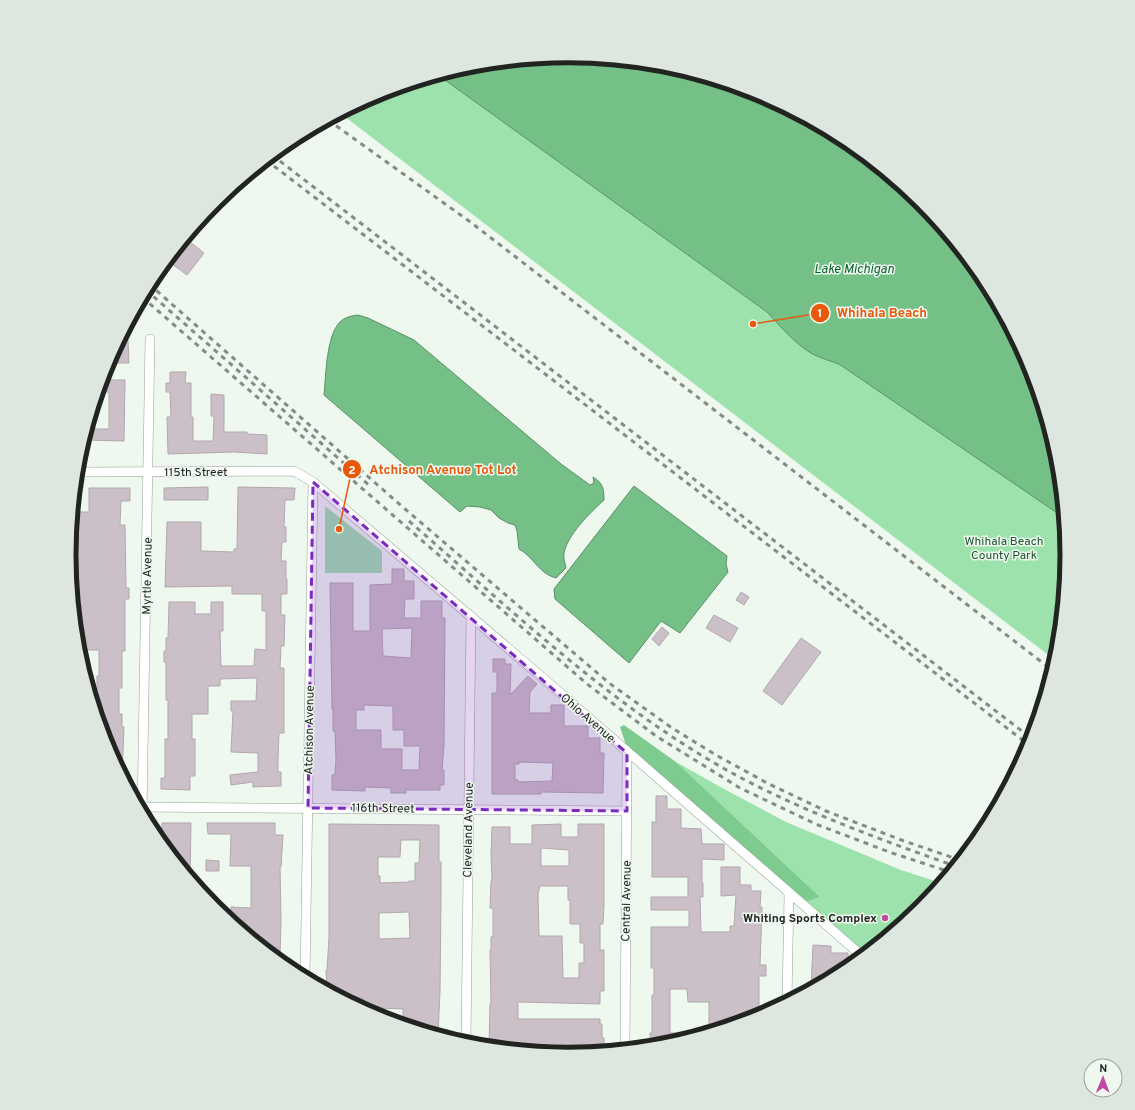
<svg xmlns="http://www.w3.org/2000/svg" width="1135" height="1110" font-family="Overpass,sans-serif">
<rect width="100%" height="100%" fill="#eef8ef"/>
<g fill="#9de2ac">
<polygon points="438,75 767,312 794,340 821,358 839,364 1063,517 1066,555 1057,653 1055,660 340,113 377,94"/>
<polygon points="325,506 382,551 382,573 325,573"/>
<polygon points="676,762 724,789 786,822 901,870 941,883 920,908 865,953 803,903 820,897"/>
</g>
<polygon fill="#7ecb90" points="624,725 676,762 820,897 803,903 627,748 620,727"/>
<g fill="#74c086" stroke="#5b9168">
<path d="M 568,56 L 665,66 L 759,94 L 845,140 L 921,202 L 983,278 L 1029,364 L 1057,458 L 1063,517 L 839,364 C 828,360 815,357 805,349 C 791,339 779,325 767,312 L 438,75 L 470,66 Z"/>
<path d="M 358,315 L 368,318 L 414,340 L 561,464 L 590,485 L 594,483 L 593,477 C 603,483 604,489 604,500 C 590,513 568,534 564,553 C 563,557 565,563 566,568 L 556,578 C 539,574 533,556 519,549 L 517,531 L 515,525 L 508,523 L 499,518 L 491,510 L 480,507 L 467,506 L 460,512 L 324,395 C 326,376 326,336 340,322 C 345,317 351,316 358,315 Z"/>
<polygon points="634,486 727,556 726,564 728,572 680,633 661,621 629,663 555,599 554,589"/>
</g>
<g fill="#cbc0c7" stroke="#b2a7ae" fill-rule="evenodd">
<polygon points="185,238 204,253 187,275 167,260"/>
<polygon points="120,340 128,340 129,363 107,363"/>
<polygon points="170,372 186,372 185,383 191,383 191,417 193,417 193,441 213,441 214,416 211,416 211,394 224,395 224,432 247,432 247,434 267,435 267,454 234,452 168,454 167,417 171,417 170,392 166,392 166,383 170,383"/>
<polygon points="102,380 125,380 124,441 83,440 87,429 109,429 109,392 98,392"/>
<polygon points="208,487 208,500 164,500 164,488"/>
<polygon points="238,487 295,488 294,500 285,500 284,527 286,527 286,542 282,542 281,561 286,561 286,579 287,579 287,594 281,594 281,615 285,615 284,646 281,646 280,668 284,668 284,733 279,733 278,760 278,772 281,772 281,786 253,787 253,782 231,785 230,775 258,772 258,753 231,752 233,711 231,711 231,701 256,701 257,678 220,679 220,686 208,686 208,714 192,714 192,739 195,739 195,776 190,776 190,790 161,789 161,778 165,778 165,739 168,739 168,700 166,700 166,662 164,662 164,651 166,651 166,638 168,638 169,602 195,602 195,614 211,614 211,602 223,602 223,631 220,631 221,666 254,666 255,649 266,650 266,611 262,611 262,594 232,594 232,586 165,587 167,522 201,522 201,551 234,552 234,549 237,549"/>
<polygon points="89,488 130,488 130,501 121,501 120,525 125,525 126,588 129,588 129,599 125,599 125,651 122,651 122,688 119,688 119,714 122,714 122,727 124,727 122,776 106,746 96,710 96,689 97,689 97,676 99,676 99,650 78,650 69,564 69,545 71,526 73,526 73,512 89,512"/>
<path d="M 392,569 L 404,569 L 404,581 L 414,581 L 414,599 L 405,599 L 404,618 L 421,618 L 421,601 L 442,601 L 442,618 L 445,618 L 444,746 L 442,770 L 444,770 L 444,785 L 440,785 L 440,790 L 406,790 L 406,793 L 391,793 L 391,788 L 365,787 L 365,791 L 332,790 L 332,775 L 335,775 L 336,759 L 335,731 L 333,731 L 333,709 L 332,709 L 330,583 L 353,583 L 353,631 L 370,631 L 370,585 L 392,584 ZM 412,628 L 411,658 L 383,656 L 382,629 ZM 364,705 L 393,706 L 393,730 L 404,730 L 404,746 L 420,746 L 419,770 L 402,770 L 402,749 L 381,749 L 381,730 L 356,730 L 356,710 L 364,710 Z"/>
<polygon points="741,592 749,597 744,605 736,600"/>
<polygon points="714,615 738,628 730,642 706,628"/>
<polygon points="662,627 669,633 659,646 652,639"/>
<polygon points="801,638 821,652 782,705 763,691"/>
<path d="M 493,659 L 505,659 L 505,664 L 511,664 L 510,695 L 528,676 L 537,684 L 530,692 L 529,713 L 551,713 L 551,705 L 564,705 L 564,726 L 588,726 L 588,738 L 600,738 L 600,753 L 604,753 L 603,793 L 541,792 L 541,794 L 492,794 L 492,693 L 497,693 L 497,672 L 493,672 ZM 519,762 L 553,763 L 552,781 L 518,782 L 518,780 L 515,780 L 515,764 L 519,764 Z"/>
<polygon points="656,796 667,796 667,809 681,809 681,828 701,829 702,844 724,844 724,860 702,859 702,883 703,883 703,897 700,897 701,932 730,932 730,926 734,926 736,895 721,896 721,867 740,867 740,885 751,885 751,891 761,891 760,907 762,907 760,965 766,965 766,976 759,976 759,1010 756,1010 755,1017 709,1031 709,1002 688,1002 687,989 670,989 670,1033 695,1033 696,1035 665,1044 650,1045 650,1033 652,1033 652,995 654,995 654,968 651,968 651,927 689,927 689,910 651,910 651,897 688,897 688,877 652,877 652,822 656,822"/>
<polygon points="162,823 191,823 190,877 160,841 160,835 162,835"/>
<polygon points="207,823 275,823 275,835 283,835 281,867 280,867 281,920 280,956 274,956 231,921 231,907 251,908 251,866 230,866 231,834 208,834"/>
<path d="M 329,824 L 439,825 L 439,862 L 441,862 L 441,895 L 440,991 L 438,1035 L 403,1024 L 403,1009 L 379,1008 L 379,1017 L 363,1009 L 363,998 L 344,999 L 327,989 L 326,970 L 327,970 L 329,938 ZM 401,840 L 420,840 L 419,863 L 415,863 L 415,881 L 409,881 L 409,882 L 380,883 L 380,876 L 378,876 L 378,857 L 400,857 ZM 409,912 L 410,938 L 379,939 L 379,913 Z"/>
<path d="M 561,824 L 561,837 L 578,837 L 578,824 L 604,824 L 604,904 L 603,924 L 600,924 L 600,950 L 604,950 L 604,991 L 600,991 L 600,1004 L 518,1002 L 518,1019 L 600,1019 L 600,1024 L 602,1024 L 602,1038 L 604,1038 L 604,1050 L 573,1050 L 573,1049 L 524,1050 L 489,1046 L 490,1004 L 491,1004 L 490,950 L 491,950 L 491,937 L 493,937 L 493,908 L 490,908 L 491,881 L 492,881 L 491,856 L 492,827 L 510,827 L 510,844 L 532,844 L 532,825 ZM 541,848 L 569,850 L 569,866 L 541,866 ZM 540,886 L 568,886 L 568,900 L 570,900 L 570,924 L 580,924 L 580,943 L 584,943 L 584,963 L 579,963 L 579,978 L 563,978 L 562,936 L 539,936 L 538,894 Z"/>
<polygon points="206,860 219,861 219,871 206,871"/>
<polygon points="813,945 831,946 831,953 848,953 848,964 840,964 840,973 811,988"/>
</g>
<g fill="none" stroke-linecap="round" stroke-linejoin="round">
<g stroke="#96a098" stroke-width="10">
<g id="minor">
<polyline points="77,472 294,471 313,482 550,684 862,956"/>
<polyline points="139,807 627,811"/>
<polyline points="142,813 150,339"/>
<polyline points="305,978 313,482"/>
<polyline points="787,1001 789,894"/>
<polyline points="466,1043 471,616"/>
<polyline points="625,1048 627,753"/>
</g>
</g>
<use href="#minor" stroke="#fff" stroke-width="9"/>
<g stroke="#858b85" stroke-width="3" stroke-dasharray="5 5" stroke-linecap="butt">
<polyline points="328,120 469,221 1052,670"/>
<polyline points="272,155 1031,738"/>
<polyline points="266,160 1029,745"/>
<polyline points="149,284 405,509 609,683 672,728 716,755 769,784 826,811 904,841 960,860"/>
<polyline points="146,290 370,486"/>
<polyline points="142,297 587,684 656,736 740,788 818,825 892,853 950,872"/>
<path d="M 409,521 C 509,608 607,702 723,768 C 796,809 876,838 955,866"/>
</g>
</g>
<path fill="#7b2cbf" fill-opacity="0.2" stroke="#7b2cbf" stroke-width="3" stroke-dasharray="8 5" stroke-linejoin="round" d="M 313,482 L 627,753 L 627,811 L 308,808 Z"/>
<circle fill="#c0499f" stroke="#eef8ef" stroke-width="1.5" cx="885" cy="918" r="4"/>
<g text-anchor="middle" stroke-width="3" stroke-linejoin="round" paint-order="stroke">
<g font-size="12" fill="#212421" stroke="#eef8ef">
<text x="196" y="476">115th Street</text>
<text transform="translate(147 576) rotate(-89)" y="4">Myrtle Avenue</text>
<text transform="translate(588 718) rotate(41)" y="4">Ohio Avenue</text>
<text transform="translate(309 730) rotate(-89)" y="4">Atchison Avenue</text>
<text transform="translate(383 808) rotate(1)" y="4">116th Street</text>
<text transform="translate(468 830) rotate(-89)" y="4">Cleveland Avenue</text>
<text transform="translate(626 901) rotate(-89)" y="4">Central Avenue</text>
</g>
<g font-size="12" fill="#1c532d" stroke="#eef8ef">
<text x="1004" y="545">Whihala Beach<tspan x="1004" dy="14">County Park</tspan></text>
</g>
<g font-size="12" font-weight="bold" fill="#212421" stroke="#eef8ef" text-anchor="end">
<text x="877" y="922">Whiting Sports Complex</text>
</g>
<g font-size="13" font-style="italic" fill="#08622e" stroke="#eef8ef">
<text x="854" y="273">Lake Michigan</text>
</g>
</g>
<path d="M0 0H1135V1110H0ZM76 555a492 492 0 1 1 984 0a492 492 0 1 1-984 0Z" fill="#dee7df" fill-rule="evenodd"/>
<path fill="none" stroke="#212421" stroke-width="5" d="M76 555a492 492 0 1 1 984 0a492 492 0 1 1-984 0Z"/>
<path fill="none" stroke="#e8590c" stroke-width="1.5" d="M753 324L820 313M339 529L352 469"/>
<g fill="#e8590c" stroke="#eef8ef" stroke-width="1.5">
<circle cx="753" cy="324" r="4"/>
<circle cx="339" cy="529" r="4"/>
<circle cx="820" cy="313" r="10"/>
<circle cx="352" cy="469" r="10"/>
</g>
<g font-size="12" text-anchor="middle" font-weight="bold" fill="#fff">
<text x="820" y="317">1</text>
<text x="352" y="474">2</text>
</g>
<g font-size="13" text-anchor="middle" font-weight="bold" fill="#e8590c" stroke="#eef8ef" stroke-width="3" stroke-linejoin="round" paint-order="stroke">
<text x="882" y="317">Whihala Beach</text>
<text x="443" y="474">Atchison Avenue Tot Lot</text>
</g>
<g transform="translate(1103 1078) rotate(1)"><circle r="19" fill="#eef8ef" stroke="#9ca39d"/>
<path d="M0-3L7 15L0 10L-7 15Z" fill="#c0499f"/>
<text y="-6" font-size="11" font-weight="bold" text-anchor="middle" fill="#212421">N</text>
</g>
</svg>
